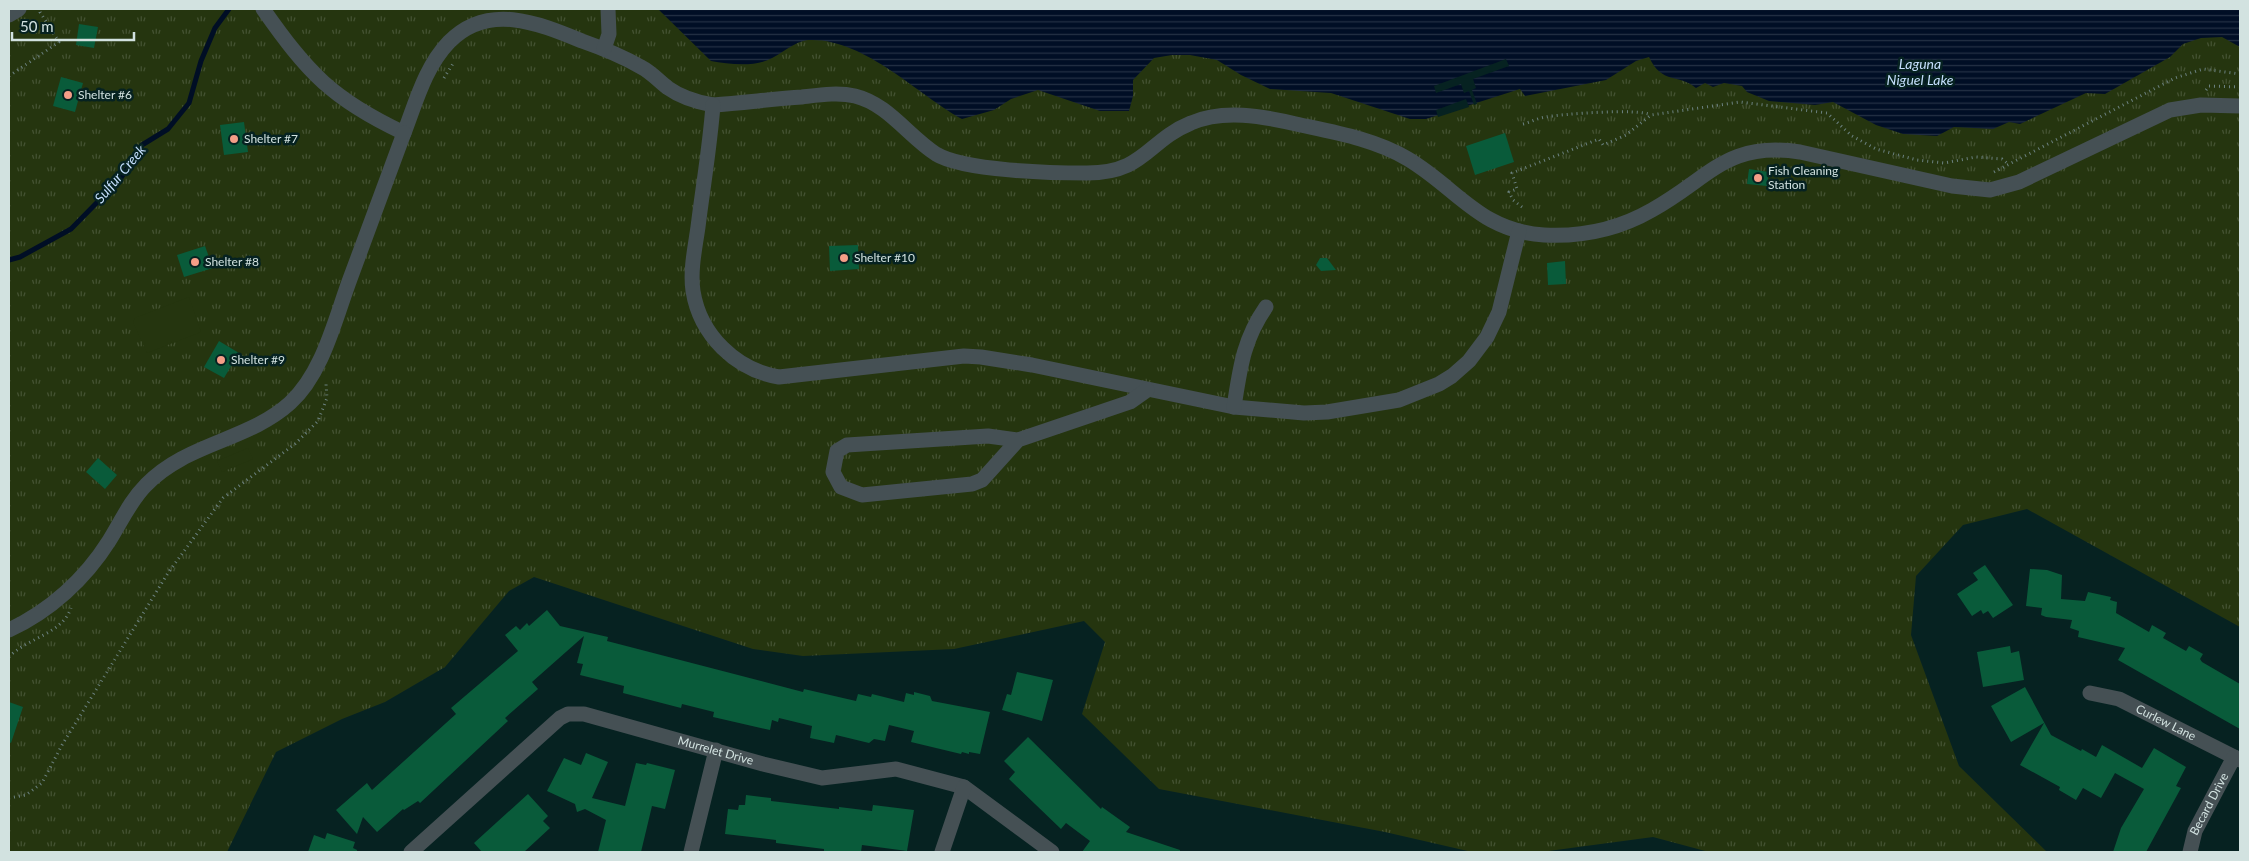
<svg xmlns="http://www.w3.org/2000/svg" width="2249" height="861" font-family="Lato,sans-serif">
<defs>
<pattern id="grass-tufts" width="24" height="20" patternUnits="userSpaceOnUse" patternTransform="scale(1.25)"><rect width="24" height="20" fill="#25350f"/><path d="M3 7l-1-3M5 7V3M7 7l1-3M15 17l-1-3M17 17v-4M19 17l1-3" fill="none" stroke="#445232"/></pattern>
<pattern id="water-rules" width="6" height="5" patternUnits="userSpaceOnUse" patternTransform="scale(1.25)"><rect width="6" height="5" fill="#000e25"/><path d="M0 2.5h6" fill="none" stroke="#243144"/></pattern>
</defs>
<rect width="100%" height="100%" fill="#062221"/>
<polygon fill="url(#grass-tufts)" points="9,9 2240,9 2240,627 2027,509 1963,525 1916,576 1911,635 1959,766 2047,852 1709,852 1653,837 1541,852 1472,852 1385,832 1159,789 1082,714 1105,642 1084,621 954,649 803,656 753,649 534,577 509,591 445,667 385,702 342,719 276,752 227,852 9,852"/>
<g fill="#25350f">
<polygon points="189,297 201,332 147,353 133,322 135,318"/>
<polygon points="248,448 253,459 222,472 217,461"/>
</g>
<path fill="url(#water-rules)" d="M 658,9 L 2240,9 L 2240,47 L 2222,37 L 2201,38 L 2183,44 L 2170,57 L 2105,94 L 2086,93 L 2020,124 L 2009,122 L 1993,129 L 1954,127 L 1937,136 L 1903,134 L 1876,125 L 1833,102 L 1815,105 L 1769,101 L 1747,92 L 1742,86 L 1724,83 L 1713,87 L 1705,83 L 1696,88 C 1678,73 1662,85 1649,57 L 1636,61 L 1606,80 L 1525,96 L 1520,89 L 1426,119 L 1410,119 L 1331,93 L 1270,89 L 1241,75 L 1217,60 L 1190,55 L 1172,55 L 1154,58 L 1133,80 L 1133,96 L 1129,111 L 1100,111 L 1038,90 L 1011,99 L 994,110 L 962,119 C 917,94 863,37 808,40 C 795,41 780,55 768,60 C 751,67 728,64 711,61 Z"/>
<g fill="#062221">
<polygon points="1506,59 1509,66 1473,79 1476,88 1472,90 1477,104 1474,105 1469,91 1464,93 1461,84 1436,93 1434,86"/>
<polygon points="1466,99 1469,107 1438,117 1436,110"/>
</g>
<g fill="none" stroke-linecap="round" stroke-linejoin="round">
<polyline stroke="#000e25" stroke-width="5" points="9,260 20,257 71,229 121,178 142,145 168,129 189,103 201,61 215,28 229,9"/>
</g>
<g fill="#095b3a">
<polygon points="79,24 98,27 94,48 76,45"/>
<polygon points="61,77 83,83 75,112 53,106"/>
<polygon points="244,122 248,152 224,155 220,125"/>
<polygon points="1505,133 1514,162 1475,175 1466,146"/>
<polygon points="1749,169 1769,172 1767,186 1747,184"/>
<polygon points="858,245 859,269 830,271 829,246"/>
<polygon points="205,246 213,268 184,277 177,255"/>
<polygon points="1320,258 1327,258 1336,270 1321,271 1316,265"/>
<polygon points="1565,261 1566,284 1548,285 1547,263"/>
<polygon points="219,341 239,353 224,378 204,367"/>
<polygon points="98,458 117,475 105,489 86,472"/>
<polygon points="1985,565 2013,605 1993,618 1988,611 1983,614 1981,610 1972,616 1957,594 1978,580 1973,573"/>
<polygon points="2030,569 2047,570 2062,575 2061,599 2085,601 2088,592 2111,597 2110,600 2117,602 2116,613 2149,632 2152,625 2166,633 2163,638 2186,651 2189,646 2203,654 2200,659 2202,662 2240,684 2240,729 2118,660 2125,648 2078,637 2079,631 2070,628 2072,620 2046,617 2041,615 2042,608 2026,606"/>
<polygon points="547,610 560,626 608,637 607,641 803,692 804,689 856,701 858,694 871,697 872,694 904,702 906,693 914,695 914,692 930,696 932,701 990,712 980,754 969,752 969,754 962,752 961,754 911,742 914,731 889,725 885,741 874,739 869,743 836,735 834,743 810,738 812,726 779,718 778,722 772,720 770,730 713,717 714,712 682,704 681,708 623,693 624,686 580,675 583,664 577,663 584,636 532,682 538,689 505,718 508,721 420,803 418,801 404,810 403,809 377,832 363,817 357,834 336,810 367,783 372,790 456,714 451,708 518,651 505,635 516,626 520,630 527,623 529,626"/>
<polygon points="2010,646 2011,653 2019,651 2024,680 1983,687 1977,652"/>
<polygon points="1017,672 1053,680 1042,721 1002,710 1007,694 1011,695"/>
<polygon points="2025,687 2051,735 2081,751 2082,749 2096,757 2102,745 2142,768 2154,748 2186,767 2176,786 2181,788 2146,852 2113,852 2121,828 2144,789 2115,773 2101,798 2083,788 2076,800 2059,790 2060,787 2020,765 2044,723 2011,742 1991,706"/>
<polygon points="9,702 23,707 11,743 9,742"/>
<polygon points="1028,737 1101,809 1102,807 1130,827 1126,832 1180,850 1180,852 1082,852 1090,841 1066,823 1061,829 1009,779 1015,772 1004,761"/>
<polygon points="586,753 608,762 592,798 625,806 636,763 646,765 647,763 675,770 665,809 652,806 641,852 598,852 606,820 585,809 577,812 575,804 547,791 564,758 581,765"/>
<polygon points="528,794 548,816 543,821 550,828 524,852 482,852 474,843"/>
<polygon points="746,795 771,798 771,801 839,809 839,807 872,811 873,805 914,810 907,851 862,845 861,852 835,852 824,851 824,849 776,843 776,840 725,834 728,809 738,810 739,805 745,805"/>
<polygon points="327,833 355,842 353,848 357,850 357,852 308,852 314,835 325,839"/>
</g>
<g fill="none" stroke-linecap="round" stroke-linejoin="round">
<g stroke="#6c8280" stroke-width="3" stroke-dasharray="1 4" stroke-linecap="butt">
<polyline points="9,76 59,42 40,12 40,9"/>
<polyline points="444,78 454,62"/>
<polyline points="2206,90 2209,86 2240,87"/>
<path d="M 1523,124 C 1531,122 1538,118 1546,117 C 1561,114 1640,108 1651,115"/>
<polyline points="1994,172 2175,78 2203,69 2240,74"/>
<polyline points="1522,207 1513,200 1509,192 1517,189 1512,173 1599,139 1603,145 1626,135 1651,115 1740,102 1827,113 1852,136 1876,149 1917,160 1944,163 1976,157 2002,159 2007,163"/>
<path d="M 9,657 C 27,638 62,634 71,608"/>
<polyline points="9,798 26,795 42,783 62,745 168,573 223,498 295,444 318,421 327,398 326,384"/>
</g>
<g stroke="#455054" stroke-width="15">
<path d="M 263,9 C 308,73 332,99 404,133 C 416,102 425,67 449,42 C 488,2 538,23 582,41 C 602,48 622,56 641,67 C 651,72 659,81 668,88 C 682,98 696,102 713,105 C 743,103 772,99 802,97 C 819,95 838,92 855,96 C 888,104 908,136 936,154 C 964,171 1052,173 1087,173 C 1145,173 1147,141 1191,123 C 1223,109 1262,116 1296,124 C 1333,132 1375,139 1408,159 C 1458,189 1480,231 1544,235 C 1583,237 1619,229 1652,210 C 1710,178 1726,141 1800,152 L 1952,186 L 1990,190 L 2019,182 L 2170,110 L 2201,105 L 2240,106"/>
<polyline points="9,15 19,9"/>
<polyline points="604,49 609,34 608,9"/>
<path d="M 713,105 C 710,146 703,186 698,227 C 695,248 690,270 693,291 C 700,335 736,370 779,377 L 964,356 L 981,357 L 1032,365 L 1234,407 L 1304,413 L 1327,412 L 1399,400 L 1439,384 L 1452,376 L 1469,361 L 1487,337 L 1499,312 L 1519,231"/>
<path d="M 1234,407 C 1240,369 1243,340 1266,307"/>
<polyline points="1018,440 982,480 972,484 862,495 841,487 833,472 837,451 847,445 988,436 1018,440 1130,402 1147,390"/>
<path d="M 9,630 C 50,611 85,579 109,541 C 121,522 130,501 146,485 C 186,443 248,441 290,403 C 323,373 335,319 350,279 C 368,230 386,182 404,133"/>
<path id="s1" d="M 2090,693 L 2119,699 L 2240,760"/>
<path id="s2" d="M 411,852 L 560,718 L 568,714 L 584,714 L 763,764 L 822,778 L 896,769 L 964,787 L 1052,852"/>
<polyline points="691,852 716,750"/>
<polyline points="942,852 964,787"/>
<path id="s3" d="M 2190,852 L 2195,831 L 2234,757"/>
</g>
</g>
<g fill="#f49e87" stroke="#062221" stroke-width="2">
<circle cx="68" cy="95" r="5"/>
<circle cx="234" cy="139" r="5"/>
<circle cx="1758" cy="178" r="5"/>
<circle cx="844" cy="258" r="5"/>
<circle cx="195" cy="262" r="5"/>
<circle cx="221" cy="360" r="5"/>
</g>
<g text-anchor="middle" stroke-width="5" stroke-linejoin="round" paint-order="stroke">
<g font-size="12" fill="#d2e2e0" stroke="#062221" text-anchor="start">
<text x="78" y="99">Shelter #6</text>
<text x="244" y="143">Shelter #7</text>
<text x="1768" y="175">Fish Cleaning<tspan x="1768" dy="14">Station</tspan></text>
<text x="854" y="262">Shelter #10</text>
<text x="205" y="266">Shelter #8</text>
<text x="231" y="364">Shelter #9</text>
</g>
<g font-size="12" fill="#d2e2e0" stroke="#062221">
<text dy="4" stroke="none"><textPath href="#s1" startOffset="82">Curlew Lane</textPath></text>
<text dy="4" stroke="none"><textPath href="#s2" startOffset="362">Murrelet Drive</textPath></text>
<text dy="4" stroke="none"><textPath href="#s3" startOffset="52">Becard Drive</textPath></text>
</g>
<g font-size="14" font-style="italic" fill="#c5dffc" stroke="#062221">
<text x="1920" y="69">Laguna<tspan x="1920" dy="16">Niguel Lake</tspan></text>
<text transform="translate(120 174) rotate(-50)" y="5">Sulfur Creek</text>
</g>
</g>
<rect width="2249" height="861" fill="none" stroke="#d2e2e0" stroke-width="20"/>
<path d="M12 32v8h122v-8" fill="none" stroke="#d2e2e0" stroke-width="2.5"/>
<text x="20" y="32" font-size="15" fill="#d2e2e0" stroke="#062221" stroke-width="4" paint-order="stroke">50 m</text>
</svg>
